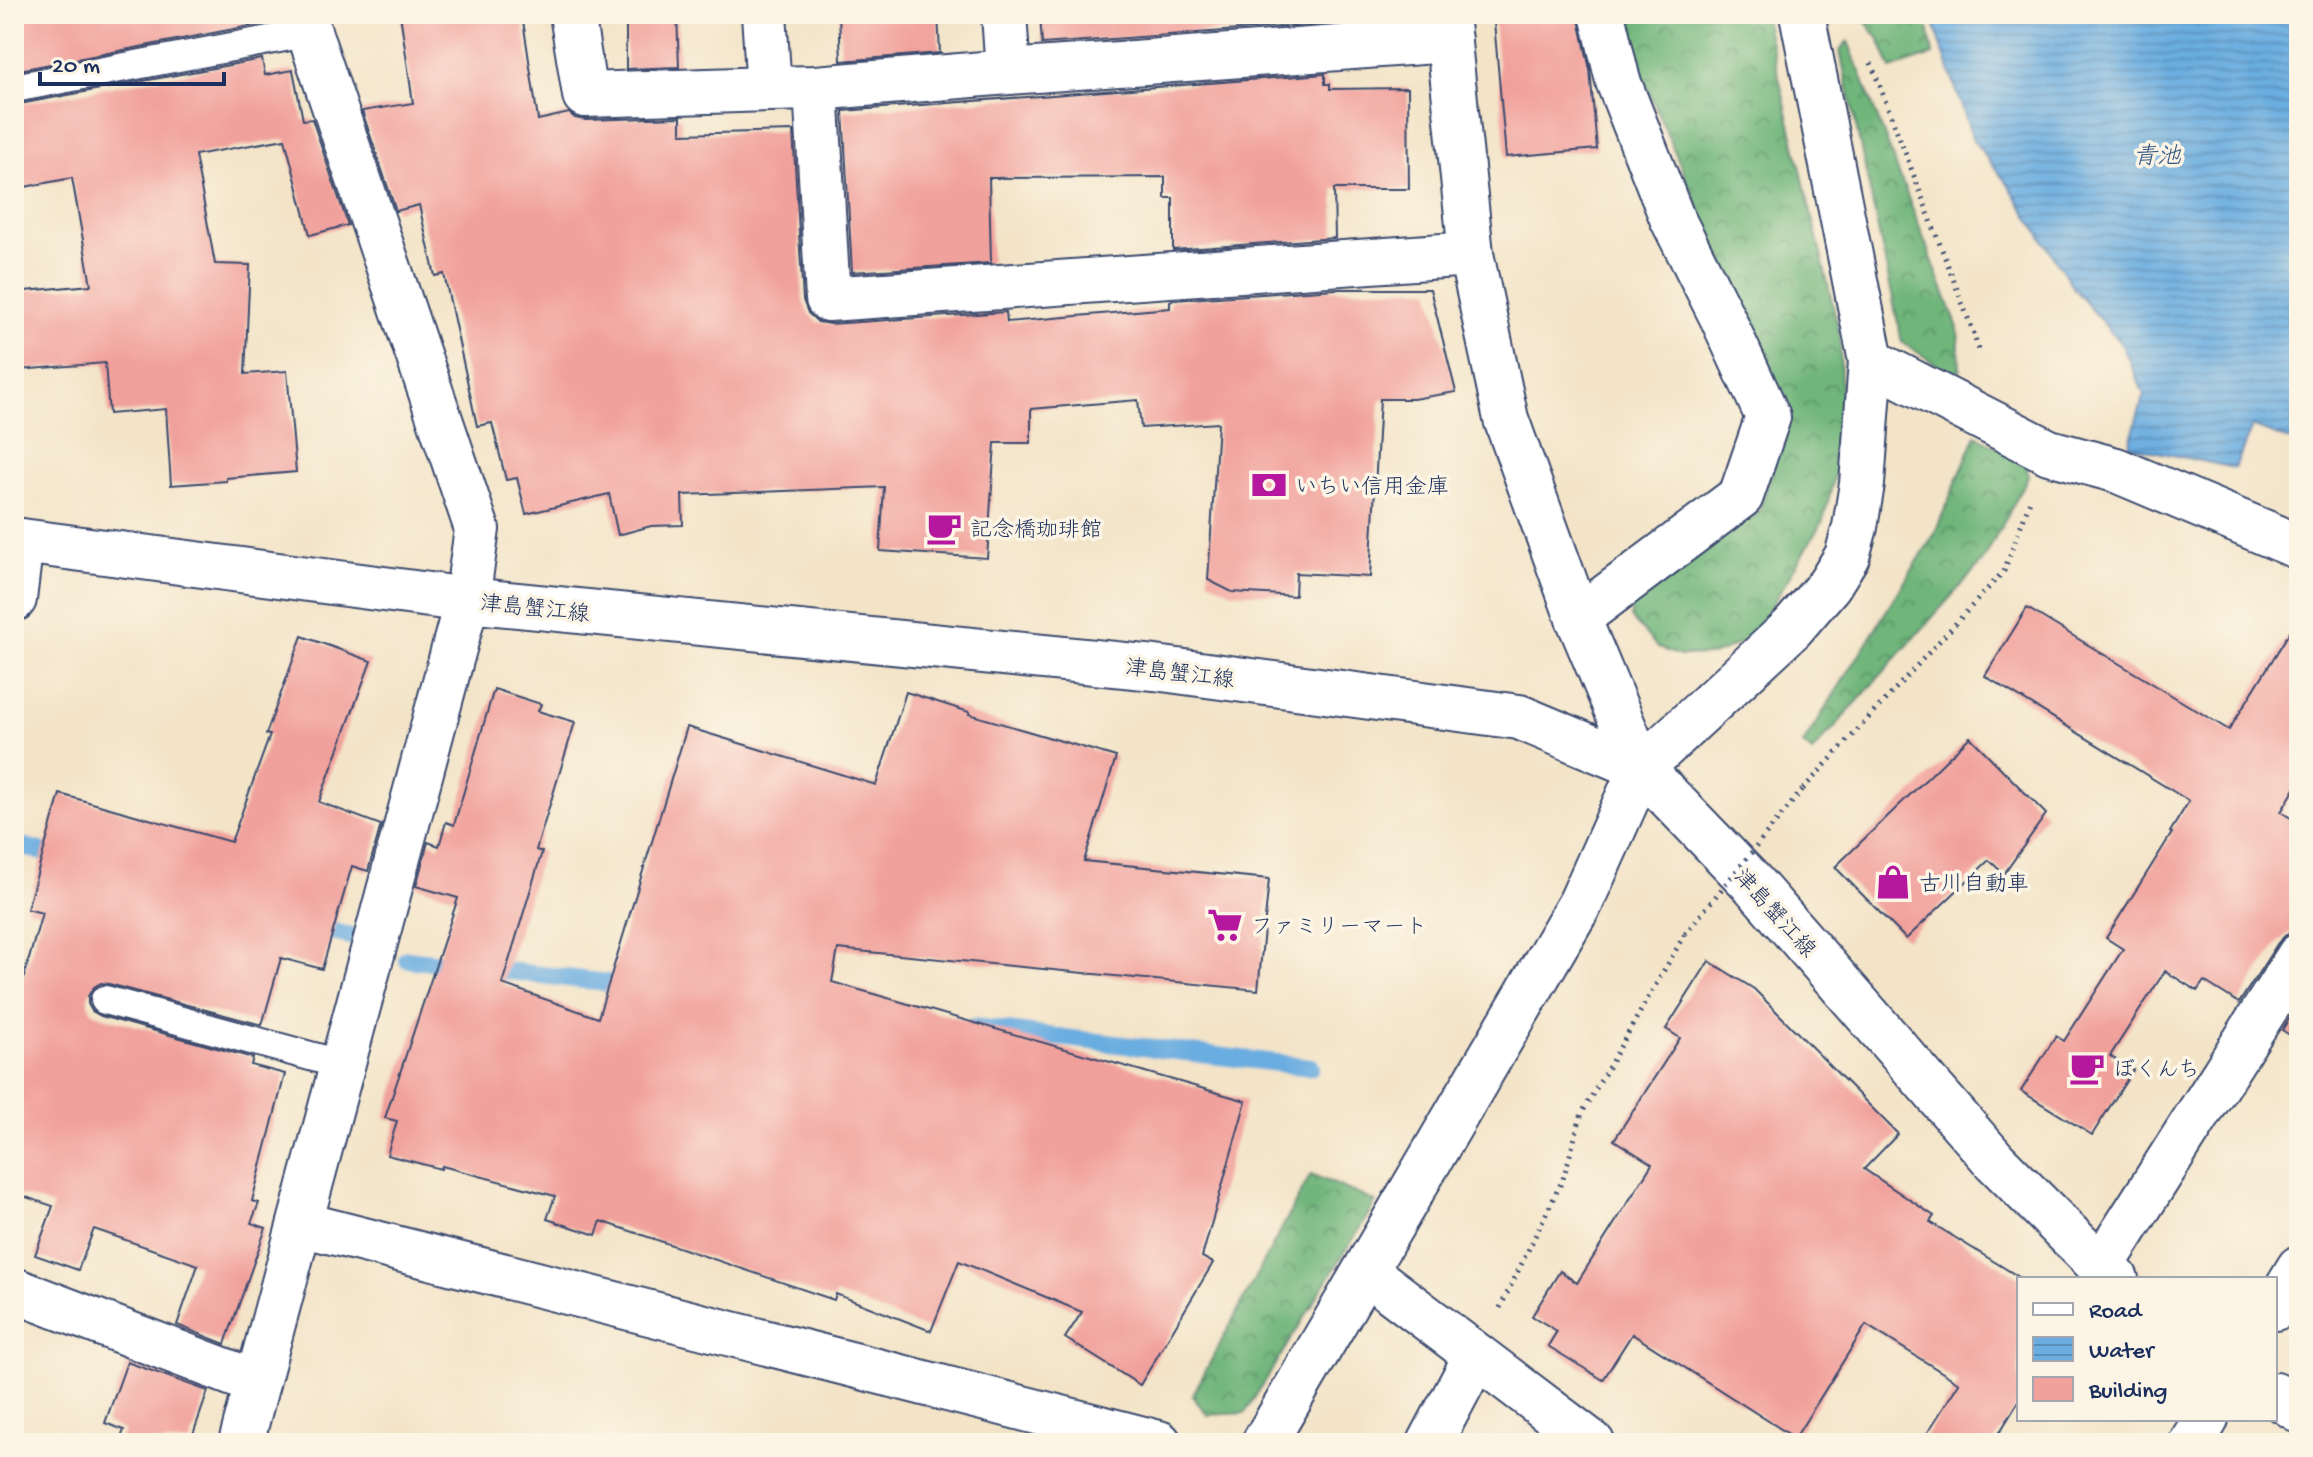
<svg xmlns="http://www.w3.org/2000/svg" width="2313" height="1457" font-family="'Gochi Hand','Klee One',sans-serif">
<defs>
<pattern id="forest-crowns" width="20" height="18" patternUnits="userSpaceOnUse" patternTransform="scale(2)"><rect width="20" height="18" fill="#6fb57a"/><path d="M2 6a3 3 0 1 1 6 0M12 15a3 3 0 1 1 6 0" fill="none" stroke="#5a9467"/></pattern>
<pattern id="water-rules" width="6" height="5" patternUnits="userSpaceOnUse" patternTransform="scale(2)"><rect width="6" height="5" fill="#6bade0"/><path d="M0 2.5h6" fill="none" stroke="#578db9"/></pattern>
</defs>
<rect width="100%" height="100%" fill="#fcf5e5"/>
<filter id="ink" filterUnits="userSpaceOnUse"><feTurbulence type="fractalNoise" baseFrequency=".0125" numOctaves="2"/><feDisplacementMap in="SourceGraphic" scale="16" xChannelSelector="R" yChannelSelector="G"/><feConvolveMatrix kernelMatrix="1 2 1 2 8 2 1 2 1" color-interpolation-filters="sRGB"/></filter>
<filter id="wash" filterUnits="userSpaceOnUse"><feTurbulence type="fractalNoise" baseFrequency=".006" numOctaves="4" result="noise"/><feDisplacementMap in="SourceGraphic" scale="32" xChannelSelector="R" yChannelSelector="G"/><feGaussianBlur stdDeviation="1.8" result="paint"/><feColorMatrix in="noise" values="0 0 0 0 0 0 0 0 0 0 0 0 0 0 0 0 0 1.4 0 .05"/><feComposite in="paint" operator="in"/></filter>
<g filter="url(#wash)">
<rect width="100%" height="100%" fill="#f3e4c8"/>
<g fill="url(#forest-crowns)" stroke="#45726c" stroke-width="2">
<polygon points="1625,14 1764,14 1840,335 1842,448 1823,520 1768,612 1743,642 1713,655 1680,656 1658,648 1631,618 1632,596 1759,512 1789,417 1639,69"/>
<polygon points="1859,14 1926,14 1933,55 1891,69 1879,39"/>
<polygon points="1848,41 1958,328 1960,370 1951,374 1902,342 1840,51"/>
<polygon points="1976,435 2027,465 2028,477 1983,561 1812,752 1803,744 1934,535"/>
<polygon points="1311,1174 1376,1202 1245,1413 1208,1415 1192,1396"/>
</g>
<polygon fill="url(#water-rules)" stroke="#436e9f" stroke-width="2" points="1934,14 2299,14 2299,444 2252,426 2235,468 2129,446 2144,394 2122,345 2074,289 2010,187 1973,140 1932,18"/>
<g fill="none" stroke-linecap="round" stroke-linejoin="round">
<g stroke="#6bade0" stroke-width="18">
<polyline points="14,844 65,858"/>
<polyline points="309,925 349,936"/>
<polyline points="407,959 459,965"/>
<polyline points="484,968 633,986"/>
<polyline points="973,1027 1311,1067"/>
</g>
</g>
<g id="blocks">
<g fill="#f1a19c">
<polygon points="14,14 253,14 255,25 14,71"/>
<polygon points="400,14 522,14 538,120 569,113 575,118 586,120 681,117 681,134 793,131 803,300 808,313 818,322 830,324 1006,312 1007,322 1170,308 1170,301 1173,300 1336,289 1430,289 1456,392 1413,399 1380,399 1370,577 1296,573 1295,596 1232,592 1208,580 1218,423 1141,428 1138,400 1031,409 1031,443 995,443 987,558 880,551 884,487 682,495 683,525 651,526 618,535 609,494 526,514 517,478 506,480 492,423 477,426 444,274 435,276 419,205 396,211 362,111 413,103"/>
<polygon points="626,14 677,14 679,67 626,69"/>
<polygon points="839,14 938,14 940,53 841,61"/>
<polygon points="1040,14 1322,14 1322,24 1042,44"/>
<polygon points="1578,15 1590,70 1597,149 1506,157 1494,22"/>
<polygon points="262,59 265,75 293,70 303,120 312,119 348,225 310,235 285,139 195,155 215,264 250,265 245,374 287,371 296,472 226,478 226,481 171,485 166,409 109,414 105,363 19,370 14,292 91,285 72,178 14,189 14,105"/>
<polygon points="1325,74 1325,84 1330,84 1330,89 1408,88 1409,189 1334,189 1335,238 1173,250 1173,198 1165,198 1165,177 989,178 991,263 852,272 843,111"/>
<polygon points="2027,608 2229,730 2299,617 2299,782 2281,812 2299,823 2299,931 2287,934 2278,943 2239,1003 2204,981 2197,991 2165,971 2110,1056 2133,1070 2092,1135 2021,1091 2056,1036 2064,1041 2123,949 2106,938 2172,833 2170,832 2189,801 1985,676"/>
<polygon points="302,636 371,661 319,802 381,825 368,871 352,866 322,969 281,958 262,1025 109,984 101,983 94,987 88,996 88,1004 92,1011 101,1016 253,1058 251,1065 285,1074 252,1201 259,1203 251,1223 266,1228 225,1344 177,1325 198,1265 94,1229 78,1270 35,1255 53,1206 14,1193 14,1012 42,913 27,909 60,794 231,842 270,735 266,734"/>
<polygon points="494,689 541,704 538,711 575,722 536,850 542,852 502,984 598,1018 687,727 876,785 906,692 969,712 969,714 1116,757 1084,861 1269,879 1258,990 838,949 832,982 1246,1101 1202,1257 1213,1263 1140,1385 1065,1338 1082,1312 959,1261 931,1331 836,1294 834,1300 601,1221 596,1235 547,1219 555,1196 442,1166 441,1169 387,1155 397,1121 385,1118 458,898 416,886 428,842 439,846 446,822 454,825"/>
<polygon points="1970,737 2046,814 2004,874 1989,860 1906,939 1835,867"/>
<polygon points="1709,961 1754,989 1898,1134 1864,1169 1934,1216 1930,1222 2019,1277 2019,1401 1993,1443 1921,1443 1959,1383 1866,1325 1795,1438 1632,1334 1603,1380 1548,1346 1557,1331 1532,1316 1560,1271 1577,1283 1652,1164 1614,1140 1680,1038 1666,1029"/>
<polygon points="2299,1003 2299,1041 2282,1030"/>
<polygon points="127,1362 208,1391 190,1443 119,1443 124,1430 105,1423"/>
</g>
</g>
</g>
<g filter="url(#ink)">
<use href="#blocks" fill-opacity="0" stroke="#3b4a6e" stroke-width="2"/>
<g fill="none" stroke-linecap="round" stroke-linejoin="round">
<g stroke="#3b4a6e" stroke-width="32">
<g id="lane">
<polyline points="14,88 311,32"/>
<polyline points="105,1000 343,1065"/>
</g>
</g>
<g stroke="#3b4a6e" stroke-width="48">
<g id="street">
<polyline points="572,14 585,95 769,89"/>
<polyline points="764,14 769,89 816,88 1008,72 1449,40"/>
<polyline points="1004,14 1008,72"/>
<polyline points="816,88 828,299 1471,254"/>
<polyline points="1871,361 2049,452 2116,470 2299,547"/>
<polyline points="14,599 21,541"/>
<polyline points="1578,618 1741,496 1768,417 1722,317 1672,218 1618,81 1602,14"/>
<polyline points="301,1224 1159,1443"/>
<polyline points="2101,1267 2299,956"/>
<polyline points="1366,1272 1592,1443"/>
<polyline points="14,1290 257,1383"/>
<polyline points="2275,1308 2299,1268"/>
<polyline points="241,1443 467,600 477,529 303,14"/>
<polyline points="1430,1443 1476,1356"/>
<polyline points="2191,1443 2206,1419"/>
</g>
</g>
<g stroke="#3b4a6e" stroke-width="48">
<g id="secondary">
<polyline points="1446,14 1471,254 1506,419 1578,618 1641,768"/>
<polyline points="14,540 467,600 1155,668 1519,717 1641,768 1753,884 1995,1161 2101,1267 2116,1279"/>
<polyline points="2275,1395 2299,1410"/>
<polyline points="1264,1443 1581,902 1641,768 1792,628 1829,585 1847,556 1855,527 1862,484 1871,361 1802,14"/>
</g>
</g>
<g stroke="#3b4a6e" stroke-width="5" stroke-dasharray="2 6" stroke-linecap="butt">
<polyline points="1871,63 1974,334 1979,354"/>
<polyline points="1803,789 2004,571 2030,501"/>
<polyline points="1500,1308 1563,1179 1582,1113 1685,934"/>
</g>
<use href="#lane" stroke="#fff" stroke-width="28"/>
<use href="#street" stroke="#fff" stroke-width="44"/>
<use href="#secondary" stroke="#fff" stroke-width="44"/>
<polyline stroke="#3b4a6e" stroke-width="5" stroke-dasharray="2 6" stroke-linecap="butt" points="1685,934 1803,789"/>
</g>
</g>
<defs>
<g id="bank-bare" transform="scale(2.76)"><path d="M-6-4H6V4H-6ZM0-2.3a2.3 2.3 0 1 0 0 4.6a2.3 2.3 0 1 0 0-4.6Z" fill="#b5179e" stroke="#fcf5e5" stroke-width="2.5" paint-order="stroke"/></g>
<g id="cafe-bare" transform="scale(2.76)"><path d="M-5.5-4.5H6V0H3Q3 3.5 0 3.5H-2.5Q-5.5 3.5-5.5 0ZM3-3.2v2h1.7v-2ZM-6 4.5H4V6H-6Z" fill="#b5179e" stroke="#fcf5e5" stroke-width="2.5" paint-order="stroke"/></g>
<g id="shop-bare" transform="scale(2.76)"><path d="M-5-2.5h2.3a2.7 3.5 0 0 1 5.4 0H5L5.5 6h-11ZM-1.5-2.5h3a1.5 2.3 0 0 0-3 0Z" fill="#b5179e" stroke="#fcf5e5" stroke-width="2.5" paint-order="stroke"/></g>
<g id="supermarket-bare" transform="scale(2.76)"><path d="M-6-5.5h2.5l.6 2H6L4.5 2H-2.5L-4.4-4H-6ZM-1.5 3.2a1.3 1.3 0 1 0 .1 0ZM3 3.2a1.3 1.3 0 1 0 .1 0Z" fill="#b5179e" stroke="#fcf5e5" stroke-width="2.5" paint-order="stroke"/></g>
</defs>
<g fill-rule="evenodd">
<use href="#bank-bare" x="1269" y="485"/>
<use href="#cafe-bare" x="944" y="528"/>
<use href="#shop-bare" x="1893" y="882"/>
<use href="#supermarket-bare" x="1225" y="925"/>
<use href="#cafe-bare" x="2087" y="1068"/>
</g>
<g text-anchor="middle" stroke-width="7" stroke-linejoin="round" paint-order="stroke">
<g font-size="22" fill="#1b2f5e" stroke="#fcf5e5" text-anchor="start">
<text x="1295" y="493">いちい信用金庫</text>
<text x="970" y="536">記念橋珈琲館</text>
<text x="1919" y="890">古川自動車</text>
<text x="1251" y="933">ファミリーマート</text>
<text x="2113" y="1076">ぼくんち</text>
</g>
<g font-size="22" fill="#1b2f5e" stroke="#fcf5e5">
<text transform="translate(535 607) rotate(6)" y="8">津島蟹江線</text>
<text transform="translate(1180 672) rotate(7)" y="8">津島蟹江線</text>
<text transform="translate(1776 912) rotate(48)" y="8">津島蟹江線</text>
</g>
<g font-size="24" font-style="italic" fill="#335585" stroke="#fcf5e5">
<text x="2157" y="163">青池</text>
</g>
</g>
<rect width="2313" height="1457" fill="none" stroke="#fcf5e5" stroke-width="48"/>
<rect x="2017" y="1277" width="260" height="144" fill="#fcf5e5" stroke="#a2a6af" stroke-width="2"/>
<rect x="2033" y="1303" width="40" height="12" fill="#ffffff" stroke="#a2a6af" stroke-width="2"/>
<text x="2089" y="1317" font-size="24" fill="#1b2f5e">Road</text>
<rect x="2033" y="1337" width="40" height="24" fill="url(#water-rules)" stroke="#a2a6af" stroke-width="2"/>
<text x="2089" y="1357" font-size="24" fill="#1b2f5e">Water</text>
<rect x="2033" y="1377" width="40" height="24" fill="#f1a19c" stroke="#a2a6af" stroke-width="2"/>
<text x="2089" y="1397" font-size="24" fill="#1b2f5e">Building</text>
<path d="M40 72v12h184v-12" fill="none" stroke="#1b2f5e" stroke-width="4"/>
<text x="52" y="72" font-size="24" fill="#1b2f5e" stroke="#fcf5e5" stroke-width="6" paint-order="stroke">20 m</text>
</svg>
